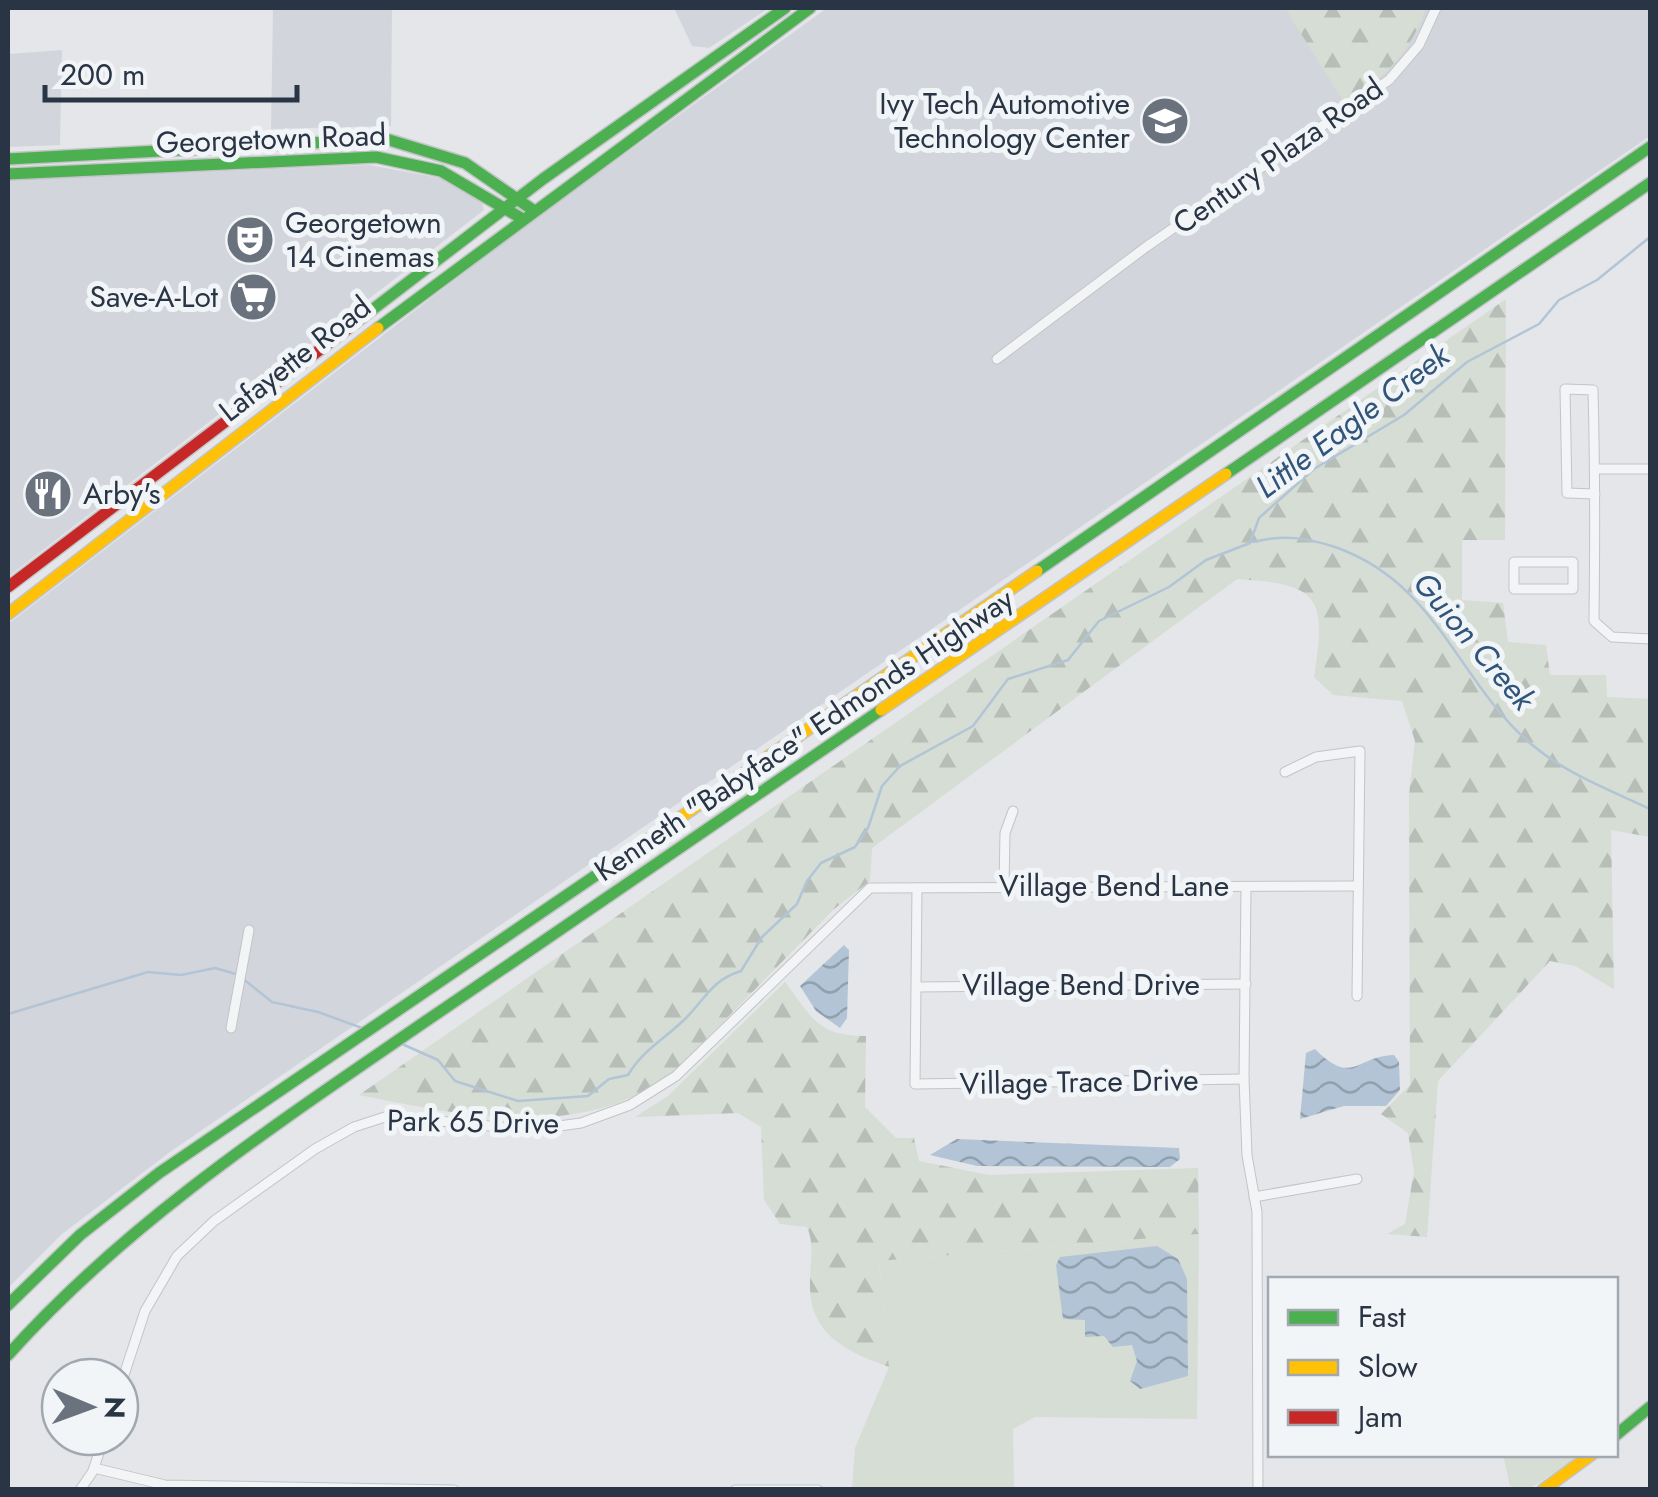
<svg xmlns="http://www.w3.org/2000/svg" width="1658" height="1497" font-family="Jost,sans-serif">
<defs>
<pattern id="forest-firs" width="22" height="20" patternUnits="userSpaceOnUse" patternTransform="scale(2.5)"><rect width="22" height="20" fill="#d5ddd4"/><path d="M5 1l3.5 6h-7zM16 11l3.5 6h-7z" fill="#b7beb7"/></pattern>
<pattern id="water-waves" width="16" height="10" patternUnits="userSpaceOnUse" patternTransform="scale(2.5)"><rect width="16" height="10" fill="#b2c4d5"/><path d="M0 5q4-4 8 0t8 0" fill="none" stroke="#91a0ae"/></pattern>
</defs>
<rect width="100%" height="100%" fill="#e4e6e9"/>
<g fill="#d2d6dc">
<polygon points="273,8 392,8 391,126 271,129"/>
<polygon points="674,8 769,8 709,48 692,46"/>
<polygon points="827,8 1650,8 1650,136 170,1152 62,1234 8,1288 8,624 513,235"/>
<polygon points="62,50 60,145 8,147 8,54"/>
<polygon points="369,165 445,179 481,199 484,210 8,577 8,180"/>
</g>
<g fill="#d5ddd4">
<polygon points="1199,1234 1197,1419 1035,1417 1013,1429 1014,1489 852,1490 855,1448 889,1367 879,1261"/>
<polygon points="1503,1455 1580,1455 1528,1490 1510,1486"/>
</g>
<g fill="url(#forest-firs)">
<path d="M 1285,8 L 1426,8 C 1410,54 1385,76 1345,104 Z"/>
<path d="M 1506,299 L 1505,540 L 1462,540 L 1462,600 L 1503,603 L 1508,642 L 1546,645 L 1550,675 L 1606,675 L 1607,697 L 1650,699 L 1650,837 L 1611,830 L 1614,989 L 1575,966 L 1550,961 L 1438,1081 L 1427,1237 L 1387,1234 L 1405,1224 L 1414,1171 L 1408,1133 L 1381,1114 L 1410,1085 L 1409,795 L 1415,741 L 1402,701 L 1333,695 L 1314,677 C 1327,596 1319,584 1237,579 L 872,848 L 870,881 L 833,910 L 669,1077 C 573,1141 464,1116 359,1095 Z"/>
<path d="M 785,982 C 812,1018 818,1036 866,1036 L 865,1107 L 896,1138 L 914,1138 L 919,1161 L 989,1175 L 1198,1168 L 1199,1234 L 879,1261 L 889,1367 C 847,1352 808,1334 810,1282 C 810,1262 815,1246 807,1227 L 780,1224 L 764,1200 L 761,1127 L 738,1113 L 635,1117 L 668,1096 Z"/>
</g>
<g fill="url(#water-waves)">
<polygon points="844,945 849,950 847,1018 840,1028 816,1011 800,986"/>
<path d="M 1315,1049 C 1353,1087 1356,1056 1394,1055 L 1399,1062 L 1400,1090 L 1386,1106 L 1344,1106 L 1300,1119 L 1306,1053 Z"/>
<polygon points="957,1139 1179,1148 1180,1159 1170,1167 977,1166 930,1155"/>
<polygon points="1157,1246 1178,1259 1187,1279 1188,1376 1140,1389 1130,1381 1137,1361 1132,1345 1113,1347 1104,1336 1085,1337 1085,1320 1063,1319 1056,1265 1060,1257"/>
</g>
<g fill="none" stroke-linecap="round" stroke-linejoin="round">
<g stroke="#b2c4d5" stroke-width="2.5">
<path d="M 1253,542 C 1283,534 1307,538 1335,547 C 1438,583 1457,681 1531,744 C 1568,775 1608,789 1650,809"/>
<polyline points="242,978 272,1002 318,1012 362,1028"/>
<polyline points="8,1014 148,972 181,975 215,968 236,974"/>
<path d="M 402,1044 L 438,1060 L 455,1081 L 518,1101 L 588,1096 L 609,1079 L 628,1075 C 643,1050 663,1040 684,1020 C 705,1000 711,980 741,971 L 762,937 L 797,904 L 807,881 L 821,863 L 855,847 L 868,828 L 882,786 L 900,766 L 973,726 L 1008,679 L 1068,660 L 1099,621 L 1169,587 L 1206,560 L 1250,543 L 1259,518 L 1314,469 L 1404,415 L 1467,362 L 1539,324 L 1559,300 L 1597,280 L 1650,237"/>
</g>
<g stroke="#c2c4c7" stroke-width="11">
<g id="street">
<polyline points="997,359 1146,247 1389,80 1419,45 1436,8"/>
<polyline points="1595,469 1650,469"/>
<path d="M 1595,494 L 1567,493 L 1565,389 L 1593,390 C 1595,465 1595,541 1594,617 L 1594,621 L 1612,637 L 1650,639"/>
<rect x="1514" y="562" width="59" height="27"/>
<polyline points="1285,772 1316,757 1360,751 1357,996"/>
<polyline points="1004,886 1005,833 1013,811"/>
<polyline points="1246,887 1244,1079 1247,1155 1257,1212 1258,1490"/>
<polyline points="917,888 915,1084 1244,1079"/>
<polyline points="917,987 1246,984"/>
<polyline points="231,1028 249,930"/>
<polyline points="1254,1197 1357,1179"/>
<polyline points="120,1387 145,1311 177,1256 214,1221 315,1149 354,1127 388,1116 530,1130 581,1123 630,1105 676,1076 870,888 1358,886"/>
<polyline points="94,1468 165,1485 454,1490"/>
<polyline points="80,1490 93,1471 104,1437"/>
<polyline points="735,1490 818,1490"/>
</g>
</g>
<g stroke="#c2c4c7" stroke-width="14">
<g id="fast">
<polyline points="8,159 386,139 465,163 533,210"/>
<polyline points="8,174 376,157 441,171 521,218"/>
<polyline points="355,323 543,179 785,8"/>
<polyline points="378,328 810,8"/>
<polyline points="1226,474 1650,183"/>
<polyline points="1037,571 1650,147"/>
<polyline points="8,1305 80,1235 159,1173 655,835"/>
<path d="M 8,1355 C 128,1221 278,1123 426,1021 C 578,918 729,814 881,710"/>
<polyline points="1616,1435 1650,1407"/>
</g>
</g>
<g stroke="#c2c4c7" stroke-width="14">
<g id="slow">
<polyline points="8,614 378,328"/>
<polyline points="881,710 1226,474"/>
<polyline points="655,835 1037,571"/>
<polyline points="1543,1490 1592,1454"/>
</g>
</g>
<g stroke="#c2c4c7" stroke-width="14">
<polyline id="jam" points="8,587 355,323"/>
</g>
<use href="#street" stroke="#f3f4f6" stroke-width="9"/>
<use href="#fast" stroke="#4caf50" stroke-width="11"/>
<use href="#slow" stroke="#ffc107" stroke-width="11"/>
<use href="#jam" stroke="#c62828" stroke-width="11"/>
</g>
<defs>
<g id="university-disc" transform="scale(2.5)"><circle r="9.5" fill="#6a727e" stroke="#f2f5f8"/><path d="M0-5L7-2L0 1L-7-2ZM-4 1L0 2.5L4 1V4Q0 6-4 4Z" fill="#fff"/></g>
<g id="theatre-disc" transform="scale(2.5)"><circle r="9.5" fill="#6a727e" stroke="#f2f5f8"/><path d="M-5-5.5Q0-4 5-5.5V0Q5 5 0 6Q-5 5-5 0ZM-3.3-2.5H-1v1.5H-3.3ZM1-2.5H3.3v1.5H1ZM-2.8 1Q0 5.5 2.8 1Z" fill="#fff"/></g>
<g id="supermarket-disc" transform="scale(2.5)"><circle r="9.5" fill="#6a727e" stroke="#f2f5f8"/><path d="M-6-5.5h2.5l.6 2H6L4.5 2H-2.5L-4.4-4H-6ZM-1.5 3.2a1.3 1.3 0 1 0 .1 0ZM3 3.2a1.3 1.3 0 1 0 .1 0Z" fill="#fff"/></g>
<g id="restaurant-disc" transform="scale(2.5)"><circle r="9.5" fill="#6a727e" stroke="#f2f5f8"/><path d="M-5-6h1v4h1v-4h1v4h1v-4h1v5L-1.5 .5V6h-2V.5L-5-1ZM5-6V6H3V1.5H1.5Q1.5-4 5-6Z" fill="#fff"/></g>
</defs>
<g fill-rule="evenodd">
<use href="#university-disc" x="1165" y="121"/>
<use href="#theatre-disc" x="250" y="240"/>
<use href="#supermarket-disc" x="253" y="297"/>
<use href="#restaurant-disc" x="48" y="494"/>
</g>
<g text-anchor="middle" stroke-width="10" stroke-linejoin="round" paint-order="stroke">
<g font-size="30" fill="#293444" stroke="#f2f5f8" text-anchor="end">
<text x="1130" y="114">Ivy Tech Automotive<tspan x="1130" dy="34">Technology Center</tspan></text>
<text x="285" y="233" text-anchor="start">Georgetown<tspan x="285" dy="34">14 Cinemas</tspan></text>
<text x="218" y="307">Save-A-Lot</text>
<text x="83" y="504" text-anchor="start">Arby's</text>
</g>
<g font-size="30" fill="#293444" stroke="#f2f5f8">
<text transform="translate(271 139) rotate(-2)" y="10">Georgetown Road</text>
<text transform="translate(1278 156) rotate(-35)" y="10">Century Plaza Road</text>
<text transform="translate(295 359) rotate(-38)" y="10">Lafayette Road</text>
<text transform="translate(804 735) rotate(-34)" y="10">Kenneth "Babyface" Edmonds Highway</text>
<text x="1114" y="896">Village Bend Lane</text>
<text x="1081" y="995">Village Bend Drive</text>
<text transform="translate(1079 1082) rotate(-1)" y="10">Village Trace Drive</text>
<text transform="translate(473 1122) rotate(1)" y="10">Park 65 Drive</text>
</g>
<g font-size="32" font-style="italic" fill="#31557a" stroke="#f2f5f8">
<text transform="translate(1352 421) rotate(-37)" y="11">Little Eagle Creek</text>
<text transform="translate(1474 641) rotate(50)" y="11">Guion Creek</text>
</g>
</g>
<rect width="1658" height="1497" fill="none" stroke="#293444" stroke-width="20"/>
<rect x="1268" y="1277" width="350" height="180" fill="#f2f5f8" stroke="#a2a8b0" stroke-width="2.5"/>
<rect x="1288" y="1310" width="50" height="15" fill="#4caf50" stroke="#a2a8b0" stroke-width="2.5"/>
<text x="1358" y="1327" font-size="30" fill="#293444">Fast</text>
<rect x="1288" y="1360" width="50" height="15" fill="#ffc107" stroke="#a2a8b0" stroke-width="2.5"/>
<text x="1358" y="1377" font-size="30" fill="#293444">Slow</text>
<rect x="1288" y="1410" width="50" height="15" fill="#c62828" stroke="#a2a8b0" stroke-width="2.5"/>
<text x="1358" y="1427" font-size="30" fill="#293444">Jam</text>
<g transform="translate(90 1407) rotate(91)"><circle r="48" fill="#f2f5f8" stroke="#a2a8b0" stroke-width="2.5"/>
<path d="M0-8L18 38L0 25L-18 38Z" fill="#6a727e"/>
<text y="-15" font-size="28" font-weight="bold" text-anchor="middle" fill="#293444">N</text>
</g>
<path d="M45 85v15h252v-15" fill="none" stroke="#293444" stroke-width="5"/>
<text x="60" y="85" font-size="30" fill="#293444" stroke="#f2f5f8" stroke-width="8" paint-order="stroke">200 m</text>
</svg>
